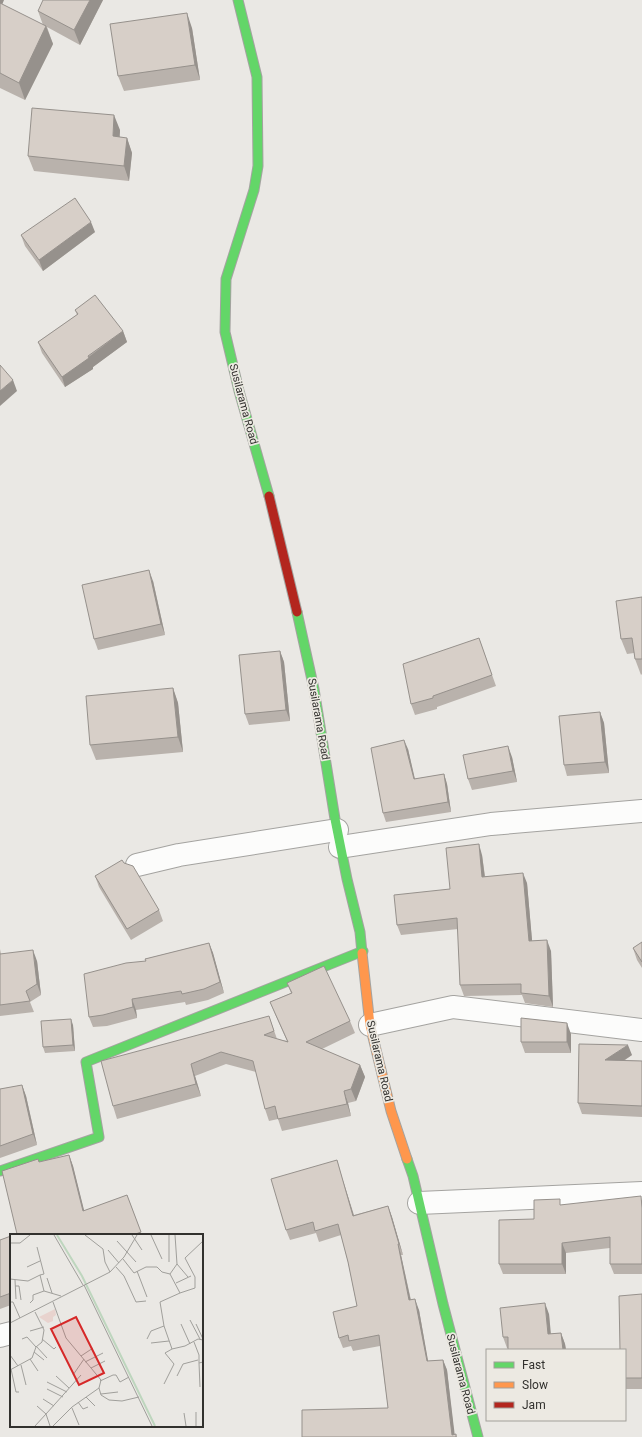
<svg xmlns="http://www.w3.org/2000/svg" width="642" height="1437" font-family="Roboto,sans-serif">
<rect width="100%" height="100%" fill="#eae8e4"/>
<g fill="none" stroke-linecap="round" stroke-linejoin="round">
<g stroke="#a4a3a0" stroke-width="24">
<g id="street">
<polyline points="340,847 491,824 642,811"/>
<polyline points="137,865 179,855 337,830"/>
<polyline points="370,1025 453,1007 642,1030"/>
<polyline points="419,1203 642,1193"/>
<polyline points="0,1336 11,1333"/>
</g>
</g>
<g stroke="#a4a3a0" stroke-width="11">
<g id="fast">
<polyline points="238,0 257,77 258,166 254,190 226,279 225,332 239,391 269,496"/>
<polyline points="297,612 314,689 335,819 347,879 360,932 362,953"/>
<polyline points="407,1159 413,1176 443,1304 478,1437"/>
<polyline points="0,1171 99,1137 86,1062 363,951"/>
</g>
</g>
<g stroke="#a4a3a0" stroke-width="11">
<polyline id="slow" points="362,953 370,1025 391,1111 407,1159"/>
</g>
<g stroke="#a4a3a0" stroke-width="11">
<polyline id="jam" points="269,496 297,612"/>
</g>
<use href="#street" stroke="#fcfcfb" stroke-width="22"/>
<use href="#fast" stroke="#63d668" stroke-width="9"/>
<use href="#slow" stroke="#ff974d" stroke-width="9"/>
<use href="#jam" stroke="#b3261e" stroke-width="9"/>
</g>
<g fill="#b9b2ac">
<polygon points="0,0 2,5 43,25 38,11 103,0 80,45 47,27 53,44 25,100 0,88"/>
<polygon points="192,28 200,80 124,91 118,76"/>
<polygon points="120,130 119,137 127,138 132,153 129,181 34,171 28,156"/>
<polygon points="95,232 43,271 25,246 21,235"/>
<polygon points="75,310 123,331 127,342 93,367 93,369 65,387 42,353 38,342 77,315"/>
<polygon points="153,581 165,635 98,650 94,639"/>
<polygon points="642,597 642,674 641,675 635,659 634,653 627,654 621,639"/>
<polygon points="479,638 496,686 437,707 437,709 415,715 411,704"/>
<polygon points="280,651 284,662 290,721 249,725 245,714"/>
<polygon points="173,688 178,703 183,752 96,760 90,745"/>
<polygon points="600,712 604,723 609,773 567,776 564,765"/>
<polygon points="408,749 415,779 444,774 447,784 451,812 386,822 383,813"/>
<polygon points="512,757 517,782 472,790 468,779"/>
<polygon points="482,855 485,876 527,883 532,941 551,951 553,1007 525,1003 522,995 464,996 460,985 458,929 401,935 397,925 450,889"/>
<polygon points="124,863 159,910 163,921 131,940 99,887 95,876"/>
<polygon points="642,942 642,968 637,960 633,948"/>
<polygon points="209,943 213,953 224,993 208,1000 186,1005 185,1002 136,1010 137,1018 107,1026 93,1027 89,1017 146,961 145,959"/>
<polygon points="0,949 1,954 37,961 41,995 30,1002 34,1012 0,1016"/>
<polygon points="287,983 350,1021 355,1033 322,1049 360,1065 365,1077 356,1101 348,1103 351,1116 282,1131 278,1119 269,1121 265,1109 256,1072 226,1064 195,1076 201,1096 117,1119 113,1106 269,1016 277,1039 287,1041 275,1014 270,1002 291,993"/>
<polygon points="73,1025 75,1051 45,1053 43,1047"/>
<polygon points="571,1034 571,1053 525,1053 521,1042"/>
<polygon points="579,1044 632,1055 625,1060 642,1061 642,1117 582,1114 578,1103"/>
<polygon points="22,1085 26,1096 37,1145 0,1158 0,1089"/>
<polygon points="69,1155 73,1166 84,1211 127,1195 142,1235 14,1235 17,1234 39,1162"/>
<polygon points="337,1160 340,1171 354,1215 388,1206 392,1217 403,1255 401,1255 411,1300 419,1310 428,1361 443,1360 447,1370 454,1434 456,1434 457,1437 302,1437 388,1408 380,1346 353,1351 351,1346 343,1348 339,1338 357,1306 348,1262 341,1235 319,1242 316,1233 290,1240 286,1230"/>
<polygon points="642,1200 642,1274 614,1274 610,1264 610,1248 566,1253 566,1274 503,1274 499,1264 534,1219 562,1205"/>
<polygon points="11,1236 11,1305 0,1309 0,1240"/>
<polygon points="642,1294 642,1389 625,1389 625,1350"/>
<polygon points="549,1314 550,1334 561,1333 565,1344 566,1350 508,1350 508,1348 507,1348 503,1337"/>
</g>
<g fill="#96918c">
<polygon points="0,0 4,0 0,10"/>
<polygon points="90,0 103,0 80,45 74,30"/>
<polygon points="187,13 192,28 200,80 195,65"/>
<polygon points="46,26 53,44 25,100 19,83"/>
<polygon points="114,115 120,130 119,152 113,136"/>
<polygon points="127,138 132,153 129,181 124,166"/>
<polygon points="91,222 95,232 43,271 39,260"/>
<polygon points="123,331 127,342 93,367 93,369 65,387 62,377"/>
<polygon points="13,380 17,391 0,406 0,391"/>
<polygon points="149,570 153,581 165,635 161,624"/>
<polygon points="280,651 284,662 290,721 286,710"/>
<polygon points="173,688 178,703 183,752 178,737"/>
<polygon points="600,712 604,723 609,773 605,762"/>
<polygon points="404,740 408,749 417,789 414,779"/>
<polygon points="508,746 512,757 517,782 513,771"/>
<polygon points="444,774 447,784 451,812 448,802"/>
<polygon points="479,844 482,855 486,887 482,877"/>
<polygon points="523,873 527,883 533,951 529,941"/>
<polygon points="547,940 551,951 553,1007 549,996"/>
<polygon points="209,943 213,953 224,993 220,982"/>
<polygon points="33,950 37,961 41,995 37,984"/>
<polygon points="132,999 136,1010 137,1018 133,1007"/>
<polygon points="71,1019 73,1025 75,1051 73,1045"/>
<polygon points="567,1023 571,1034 571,1053 567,1042"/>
<polygon points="628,1045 632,1055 609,1070 605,1060"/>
<polygon points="191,1064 195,1076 201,1096 196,1084"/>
<polygon points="360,1065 365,1077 356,1101 351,1089"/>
<polygon points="22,1085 26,1096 37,1145 33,1134"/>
<polygon points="344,1091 348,1103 351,1116 347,1104"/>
<polygon points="69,1155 73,1166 87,1222 83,1211"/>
<polygon points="337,1160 340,1171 357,1226 353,1216"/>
<polygon points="388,1206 392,1217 403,1255 399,1244"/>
<polygon points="562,1243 566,1253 566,1274 562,1264"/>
<polygon points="398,1244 401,1255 413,1311 409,1300"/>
<polygon points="415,1299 419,1310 430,1372 427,1361"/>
<polygon points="545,1303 549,1314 552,1345 548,1334"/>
<polygon points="561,1333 565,1344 566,1350 563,1350"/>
<polygon points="443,1360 447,1370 455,1437 452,1435"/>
</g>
<g fill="#d7cfc8" stroke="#96918c">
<polygon points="43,0 90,0 74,30 38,11"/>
<polygon points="0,3 46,26 19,83 0,73"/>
<polygon points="187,13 195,65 118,76 110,24"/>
<polygon points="32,108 114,115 113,136 127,138 124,166 28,156"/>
<polygon points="75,198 91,222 39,260 21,235"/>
<polygon points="95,295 123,331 88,356 89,358 62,377 38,342 78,314 75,310"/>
<polygon points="0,365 13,380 0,391"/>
<polygon points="149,570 161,624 94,639 82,585"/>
<polygon points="642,597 642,659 635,659 632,638 621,639 616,601"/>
<polygon points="479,638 492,675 433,696 433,698 411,704 403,664"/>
<polygon points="280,651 286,710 245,714 239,655"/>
<polygon points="173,688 178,737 90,745 86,696"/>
<polygon points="600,712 605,762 564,765 559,716"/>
<polygon points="404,740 414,779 444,774 448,802 383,813 371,748"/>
<polygon points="508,746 513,771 468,779 463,755"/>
<polygon points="479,844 482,877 523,873 529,941 547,940 549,996 521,993 521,984 460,985 457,918 397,925 394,895 450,889 446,848"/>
<polygon points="122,860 124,863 133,866 159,910 127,929 95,876"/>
<polygon points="642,942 642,962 633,948"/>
<polygon points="209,943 220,982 204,989 182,994 181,991 132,999 133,1007 103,1015 89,1017 84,974 126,963 146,961 145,959"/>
<polygon points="33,950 37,984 26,991 30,1001 0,1005 0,954"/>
<polygon points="324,966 350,1021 306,1042 360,1065 351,1089 344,1091 347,1104 278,1119 275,1106 265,1109 253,1061 221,1052 191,1064 196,1084 113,1106 101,1061 269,1016 274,1031 264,1035 288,1042 270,1002 292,993 287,983"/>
<polygon points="521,1018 567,1023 567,1042 521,1042"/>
<polygon points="71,1019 73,1045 43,1047 41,1021"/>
<polygon points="579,1044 628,1045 605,1060 642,1061 642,1106 578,1103"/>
<polygon points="22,1085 33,1134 0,1146 0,1089"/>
<polygon points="69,1155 83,1211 127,1195 141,1232 133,1235 14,1235 17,1234 2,1171 38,1159 39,1162"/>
<polygon points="337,1160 353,1216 388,1206 399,1244 398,1244 409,1300 415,1299 427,1361 443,1360 452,1435 456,1434 456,1437 302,1437 302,1410 388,1408 379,1335 349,1341 348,1335 339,1338 333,1312 357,1306 348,1262 338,1224 315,1231 313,1222 286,1230 271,1179"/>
<polygon points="641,1196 642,1208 642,1264 610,1264 610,1237 562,1243 562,1264 499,1264 499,1220 534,1219 534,1200 560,1199 560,1205"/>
<polygon points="11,1236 11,1277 10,1277 11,1280 11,1293 0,1297 0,1240"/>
<polygon points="642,1294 642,1378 625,1378 625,1350 620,1350 619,1296"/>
<polygon points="545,1303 548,1334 561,1333 563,1350 508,1350 508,1337 503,1337 500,1308"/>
</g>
<g text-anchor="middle" stroke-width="3.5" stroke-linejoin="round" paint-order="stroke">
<g font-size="11" fill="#32312e" stroke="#ece9e2">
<text transform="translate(244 404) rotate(75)" y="4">Susilarama Road</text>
<text transform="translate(319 719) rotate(80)" y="4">Susilarama Road</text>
<text transform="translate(380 1061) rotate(77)" y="4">Susilarama Road</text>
<text transform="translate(461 1374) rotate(75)" y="4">Susilarama Road</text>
</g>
</g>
<g transform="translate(10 1234)">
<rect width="193" height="193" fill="#eae8e4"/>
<path d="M 45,75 L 46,81 L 43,83 L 43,87 L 38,89 L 29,83 Z" fill="#e8d3ce"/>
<path fill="none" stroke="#bed6be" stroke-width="2" d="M 47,1 L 72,42 L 145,192"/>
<path fill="none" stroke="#a09f9b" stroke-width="1" d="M 44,1 L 73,51M 75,1 L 93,15 L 95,28 L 100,38M 122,1 L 132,16M 141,1 L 152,25M 159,1 L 159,28M 165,1 L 167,30 L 160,40 L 170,59 L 150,68 L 154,92 L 162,115 L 175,112 L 188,105 L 193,106M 107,7 L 126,28M 0,9 L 10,9 L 20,1M 27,13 L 34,40 L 30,41M 98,16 L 109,29M 113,25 L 124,39 L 136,33 L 147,33 L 152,38 L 160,40M 167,30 L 178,43M 17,33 L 30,27M 106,33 L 114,42 L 126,68 L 136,67M 127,37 L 137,63M 37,44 L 42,59M 0,45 L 18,47 L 30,41 L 34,57 L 51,62M 5,46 L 6,65M 166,49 L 181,42M 74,51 L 142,192M 5,52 L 9,52 L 11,66M 170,59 L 185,54 L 185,43 L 175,24 L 193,7M 0,68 L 3,68 L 10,84M 20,69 L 23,66 L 23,61 L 34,57M 180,86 L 190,105M 0,89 L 100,38 L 114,23 L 127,1M 171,90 L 180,110M 186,90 L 193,105M 20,97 L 34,93M 12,105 L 17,103 L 26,113M 32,105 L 44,115 L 46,113M 137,105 L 141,97 L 154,92M 184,108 L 189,121 L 189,129 L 193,128M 141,109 L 159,107M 26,112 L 37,124M 24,118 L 34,126M 0,121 L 8,132M 71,122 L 83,114M 20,125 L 28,137M 75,128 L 93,119M 189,129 L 190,153M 11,131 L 16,151M 81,134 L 95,127M 1,135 L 6,158 L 9,158M 0,136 L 22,124 L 26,113 L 32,108 L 34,96 L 25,78M 63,141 L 74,125M 46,142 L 59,154M 167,142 L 173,130 L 188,126M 90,147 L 103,141 L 106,141 L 110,148 L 119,143M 37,148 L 57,158M 154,150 L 164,130 L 155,119 L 162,115M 89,154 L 91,161 L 99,166 L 112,167 L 129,163M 37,155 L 53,163M 91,160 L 108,158M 76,163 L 85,172M 33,165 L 44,172M 68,168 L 73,175 L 78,173M 27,172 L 36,180 L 71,141M 62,174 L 69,191M 174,179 L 176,192M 25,192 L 36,180 L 40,192M 43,192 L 62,173 L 89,154 L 91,146 L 56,104 L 43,68M 186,192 L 186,178"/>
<path fill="#d62828" fill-opacity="0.15" stroke="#d62828" stroke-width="2" d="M 66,83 L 94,139 L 69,151 L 41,95 Z"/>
<rect width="193" height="193" fill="none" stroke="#32312e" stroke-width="2"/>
</g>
<rect x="486" y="1349" width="140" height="72" fill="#ece9e2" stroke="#a29f9a"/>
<rect x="494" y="1362" width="20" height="6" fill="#63d668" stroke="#a29f9a"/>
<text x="522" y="1369" font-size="12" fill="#32312e">Fast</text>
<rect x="494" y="1382" width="20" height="6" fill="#ff974d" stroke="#a29f9a"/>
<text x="522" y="1389" font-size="12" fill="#32312e">Slow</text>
<rect x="494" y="1402" width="20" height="6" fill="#b3261e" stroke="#a29f9a"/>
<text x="522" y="1409" font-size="12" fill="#32312e">Jam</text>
</svg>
